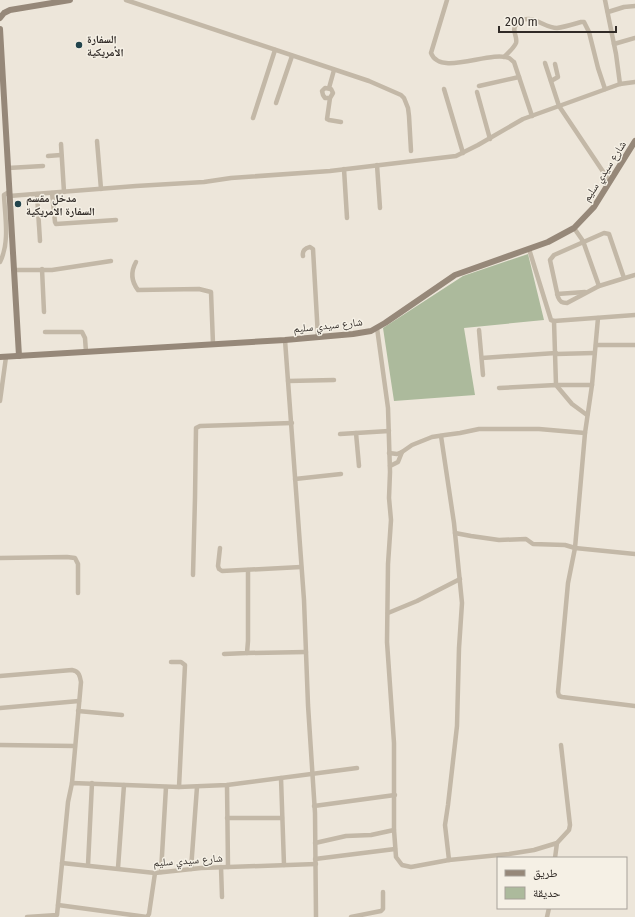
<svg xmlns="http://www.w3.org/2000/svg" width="635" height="917" font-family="'Fira Sans','Noto Naskh Arabic',sans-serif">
<rect width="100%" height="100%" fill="#ede6da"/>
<polygon fill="#acba9c" points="528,254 544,320 464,328 475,395 394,401 383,328 463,276"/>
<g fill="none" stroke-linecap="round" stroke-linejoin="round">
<g stroke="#c3b8a7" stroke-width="4.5">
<polyline points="126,0 369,81 401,95 404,98 408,108 409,116 411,151"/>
<path d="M 447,0 L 431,53 C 440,77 490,50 509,58 C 511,59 512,61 514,62 L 532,116"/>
<polyline points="605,0 616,54 620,84"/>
<polyline points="608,12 624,7 635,6"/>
<polyline points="614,44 635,38"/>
<path d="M 504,57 C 508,53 514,48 516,43 C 518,37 511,30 516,25 C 529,10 543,28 557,28 C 565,27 574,24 581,22 L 584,22 L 589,32 L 598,68 L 605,89"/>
<polyline points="545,63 559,106 610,182"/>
<polyline points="551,81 558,77 555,64"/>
<polyline points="479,86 519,77"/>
<polyline points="329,88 334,70"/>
<polyline points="444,89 463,153"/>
<polyline points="477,92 490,139"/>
<polyline points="330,98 325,98 323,95 322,91 325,88 331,89 333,93 330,98 327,119 329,120 341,122"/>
<polyline points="276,103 292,56"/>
<polyline points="253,118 275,50"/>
<polyline points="97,141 101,189"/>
<polyline points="61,144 64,192"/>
<polyline points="48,156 61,155"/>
<polyline points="377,165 380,208"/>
<polyline points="8,168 43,166"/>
<polyline points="344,169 347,218"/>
<polyline points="52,193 55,222 56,224 116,220"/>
<polyline points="37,194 40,241"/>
<polyline points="9,196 136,186 204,182 231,178 330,171 456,156 478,145 523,119 620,84 635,82"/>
<polyline points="574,228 583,241 599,286"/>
<polyline points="529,249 551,320 554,321 635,315"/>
<path d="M 303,256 C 302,251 305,248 310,247 L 313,249 L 318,337"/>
<path d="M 0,262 C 10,242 5,217 4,195 L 9,192"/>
<path d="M 136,262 C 131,271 131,281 138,290 L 199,289 L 211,292 L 213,344"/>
<polyline points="42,269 44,312"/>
<polyline points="14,270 52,270 111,261"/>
<path d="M 624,278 L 609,234 L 604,233 L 554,255 L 550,260 L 558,297 C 560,302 562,303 567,303 L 599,286 L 635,275"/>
<polyline points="557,294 585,292"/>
<polyline points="554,321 556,385 592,385 598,318"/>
<polyline points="377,328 388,408 390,472 389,498 391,520 388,564 387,642 394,743 394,830 396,857 402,865 411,867 449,860 509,854 534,850 557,843 555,858"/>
<polyline points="479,330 483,375"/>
<polyline points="45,332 82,332 85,338 86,352"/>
<polyline points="285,340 304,600 308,705 315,813 316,917"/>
<polyline points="596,345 635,345"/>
<polyline points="556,354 594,353"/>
<polyline points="482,358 556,353"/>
<polyline points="288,381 334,380"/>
<polyline points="499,388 556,385 572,404 587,415"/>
<polyline points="0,401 6,357"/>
<polyline points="356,433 359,466"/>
<polyline points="340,434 389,431"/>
<polyline points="441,436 454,523 462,603 459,648 457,726 448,805 445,825 449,860"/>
<polyline points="389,453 397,454 402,452 412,445 432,437 445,435 460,433 479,429 539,429 585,433"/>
<polyline points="390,466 398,462 402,452"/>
<polyline points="295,479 341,474"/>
<polyline points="455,533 471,536 499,540 526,539 533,544 565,545 575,548 585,433 592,385"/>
<polyline points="220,548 218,566 219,569 222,571 301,567"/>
<polyline points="635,554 575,548 568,583 558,692 559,696 562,697 635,706"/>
<polyline points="0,558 67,557 75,558 78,564 78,593"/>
<polyline points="193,575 195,498 196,428 200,426 292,423"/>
<polyline points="388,613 417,601 460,579"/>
<polyline points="247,653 306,652"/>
<polyline points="224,654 247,653 248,641 248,570"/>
<polyline points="171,662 181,662 185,665 179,787"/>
<path d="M 0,676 L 72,670 C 79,671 80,676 81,682 L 72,783"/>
<polyline points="0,708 79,701"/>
<polyline points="78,711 122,715"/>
<polyline points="0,745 75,746"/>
<polyline points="281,778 284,865"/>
<polyline points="227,785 228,867"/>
<polyline points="314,806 395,795"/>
<polyline points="227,818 282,818"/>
<polyline points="315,843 346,836 371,835 394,830"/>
<polyline points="557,843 569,830 570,825 561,745"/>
<polyline points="315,859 395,849"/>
<polyline points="62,863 155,873 201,868 316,864"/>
<polyline points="88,865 92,783"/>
<polyline points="221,867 222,897"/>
<polyline points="118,868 124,785"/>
<polyline points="191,869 197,787"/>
<polyline points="161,872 166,787"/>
<polyline points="58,905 147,917 149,914 155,873"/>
<polyline points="27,917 57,915 68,802 72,783 179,787 227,785 357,768"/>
<polyline points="351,917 381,911 383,909 383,892"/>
<polyline points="547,917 549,908"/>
</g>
<g stroke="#968879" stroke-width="6">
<polyline points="0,18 4,13 10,10 70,0"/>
<polyline points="0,29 19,356"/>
<polyline points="0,357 285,340 353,334 371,331 385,323 455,275 548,242 574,228 594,207 635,141"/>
</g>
</g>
<g fill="#22444c" stroke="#f5f0e5" stroke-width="1.5">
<circle cx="79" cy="45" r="4"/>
<circle cx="18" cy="204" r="4"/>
</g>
<g text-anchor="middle" stroke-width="3" stroke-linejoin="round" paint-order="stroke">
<g font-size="11" font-weight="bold" fill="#312b27" stroke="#f5f0e5" text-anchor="start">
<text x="87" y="43">السفارة<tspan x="87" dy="13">الأمريكية</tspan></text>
<text x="26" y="202">مدخل مقسم<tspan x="26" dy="13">السفارة الامريكية</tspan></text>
</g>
<g font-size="11" fill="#312b27" stroke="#f5f0e5">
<text transform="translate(604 171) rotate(-57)" y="4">شارع سيدي سليم</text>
<text transform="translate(328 325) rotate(-6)" y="4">شارع سيدي سليم</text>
<text transform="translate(188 860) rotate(-4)" y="4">شارع سيدي سليم</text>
</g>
</g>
<rect x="497" y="857" width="130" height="52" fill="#f5f0e5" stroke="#a7a199"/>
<rect x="505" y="870" width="20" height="6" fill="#968879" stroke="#a7a199"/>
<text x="533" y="877" font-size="12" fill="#312b27">طريق</text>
<rect x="505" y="887" width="20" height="12" fill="#acba9c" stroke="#a7a199"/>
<text x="533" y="897" font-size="12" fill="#312b27">حديقة</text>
<path d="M499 26v6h117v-6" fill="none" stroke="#312b27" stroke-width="2"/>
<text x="505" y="26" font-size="12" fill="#312b27" stroke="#f5f0e5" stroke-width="3" paint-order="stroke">200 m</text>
</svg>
